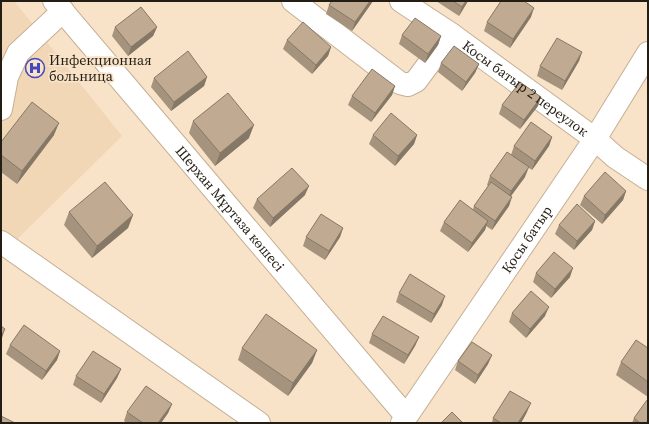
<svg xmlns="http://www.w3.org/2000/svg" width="649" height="424" font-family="'Source Serif 4',serif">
<rect width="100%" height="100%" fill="#f8e2c8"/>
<polygon fill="#f2d7b7" points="1,1 14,1 122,136 1,255"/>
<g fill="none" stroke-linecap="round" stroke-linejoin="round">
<g stroke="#c5b097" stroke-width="24">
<g id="minor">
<path id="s1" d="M 54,1 L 406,416"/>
<polyline points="293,1 400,83 408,85 416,81 451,34"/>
<path id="s2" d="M 401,1 L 451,34 L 595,139 L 615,157 L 648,179"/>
<polyline points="1,109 7,77 18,53 63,11"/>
<polyline points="1,242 259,423"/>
<path id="s3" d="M 402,423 L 595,139 L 648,53"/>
</g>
</g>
<use href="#minor" stroke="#fff" stroke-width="22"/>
</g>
<g fill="#a5937e">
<polygon points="332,1 373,1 352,31 326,14 329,5"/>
<polygon points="436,1 468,1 459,16"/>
<polygon points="531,17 510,48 484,31 487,22"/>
<polygon points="115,27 157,27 153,36 128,56 112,36"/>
<polygon points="402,35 441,36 438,45 425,63 399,44"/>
<polygon points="287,40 331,47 328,56 312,74 283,49"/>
<polygon points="582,52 579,61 562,90 537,76 540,66"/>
<polygon points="441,63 479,64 475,73 462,91 438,72"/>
<polygon points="207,77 204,86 171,111 151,87 154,78"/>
<polygon points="395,86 392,95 371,122 348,105 352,96"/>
<polygon points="502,105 538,106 520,129 499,114"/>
<polygon points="193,121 249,138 215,166 189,133"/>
<polygon points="54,135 17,184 1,172 1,142"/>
<polygon points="373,135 417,135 414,144 395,166 369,144"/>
<polygon points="552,137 549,146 532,170 521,162 525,177 511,196 509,206 492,230 486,226 485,230 468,252 440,231 444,222 473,209 474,206 488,186 487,185 490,176 511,155 514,146"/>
<polygon points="626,191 623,200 602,224 580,205 584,196"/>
<polygon points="305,195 270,227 253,208 257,199"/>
<polygon points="69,212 133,215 128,228 92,258 64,225"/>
<polygon points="595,221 592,230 574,250 555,234 559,225"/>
<polygon points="343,228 340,237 325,260 303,246 306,237"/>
<polygon points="536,273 570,277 551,298 533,282"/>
<polygon points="399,293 442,305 431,323 396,302"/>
<polygon points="512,313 545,316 526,338 509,322"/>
<polygon points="372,334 419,337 415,346 404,364 369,343"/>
<polygon points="10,345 60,351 57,360 42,380 6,354"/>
<polygon points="242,348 317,350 312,363 288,396 238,360"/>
<polygon points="648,348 648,397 616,375 621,362"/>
<polygon points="492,355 488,364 475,384 455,370 458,361"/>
<polygon points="121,369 117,378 101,403 73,385 76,376"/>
<polygon points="172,404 168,413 161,423 127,423 124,421 127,412"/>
<polygon points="527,412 521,423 492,423 493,418"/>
<polygon points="634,418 648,423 632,423"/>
</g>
<g fill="#867866">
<polygon points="370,1 373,1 352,31 355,22"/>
<polygon points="466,1 468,1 459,16 462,7"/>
<polygon points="534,8 531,17 510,48 513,39"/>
<polygon points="157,27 153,36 128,56 131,47"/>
<polygon points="441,36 438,45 425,63 428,54"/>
<polygon points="331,47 328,56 312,74 316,65"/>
<polygon points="582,52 579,61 562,90 565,81"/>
<polygon points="479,64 475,73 462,91 466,82"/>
<polygon points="207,77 204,86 171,111 174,102"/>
<polygon points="395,86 392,95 371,122 375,113"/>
<polygon points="541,97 538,106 520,129 524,120"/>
<polygon points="59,123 54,135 17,184 22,171"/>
<polygon points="254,125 249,138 215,166 220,153"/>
<polygon points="417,135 414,144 395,166 398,156"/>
<polygon points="552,137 549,146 532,170 535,161"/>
<polygon points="529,167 525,177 508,200 511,191"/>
<polygon points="309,186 305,195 270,227 273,218"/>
<polygon points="626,191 623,200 602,224 605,215"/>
<polygon points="512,197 509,206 492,230 495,221"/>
<polygon points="133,215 128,228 92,258 97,246"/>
<polygon points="488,221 485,230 468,252 472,243"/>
<polygon points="595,221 592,230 574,250 577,241"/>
<polygon points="343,228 340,237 325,260 329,251"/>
<polygon points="573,268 570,277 551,298 555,289"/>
<polygon points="445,296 442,305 431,323 434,314"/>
<polygon points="549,307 545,316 526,338 530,329"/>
<polygon points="5,329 2,338 1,340 1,336"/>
<polygon points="419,337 415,346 404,364 408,355"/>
<polygon points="317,350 312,363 288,396 293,383"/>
<polygon points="60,351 57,360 42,380 46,371"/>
<polygon points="492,355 488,364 475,384 478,375"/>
<polygon points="121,369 117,378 101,403 104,394"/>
<polygon points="531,403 527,412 521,423 518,423"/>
<polygon points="172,404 168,413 161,423 158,423"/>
</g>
<g fill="#c0ab92" stroke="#867866">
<polygon points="332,1 370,1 355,22 329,5"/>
<polygon points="453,1 466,1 462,7"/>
<polygon points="501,1 524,1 534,8 513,39 487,22"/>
<polygon points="141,7 157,27 131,47 115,27"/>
<polygon points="415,18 441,36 428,54 402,35"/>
<polygon points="303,22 331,47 316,65 287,40"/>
<polygon points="557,38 582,52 565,81 540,66"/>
<polygon points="454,46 479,64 466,82 441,63"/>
<polygon points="188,51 207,77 174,102 154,78"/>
<polygon points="372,69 395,86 375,113 352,96"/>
<polygon points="520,82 541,97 524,120 502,105"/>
<polygon points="228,93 254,125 220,153 193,121"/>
<polygon points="32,102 59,123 22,171 1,155 1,142"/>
<polygon points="391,113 417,135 398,156 373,135"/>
<polygon points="531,122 552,137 535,161 514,146"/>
<polygon points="507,152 529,167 511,191 490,176"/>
<polygon points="292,168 309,186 273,218 257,199"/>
<polygon points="605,172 626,191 605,215 584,196"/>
<polygon points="105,182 133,215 97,246 69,212"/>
<polygon points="491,182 512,197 495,221 474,206"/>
<polygon points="460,200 488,221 472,243 444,222"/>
<polygon points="577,204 595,221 577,241 559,225"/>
<polygon points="321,214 343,228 329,251 306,237"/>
<polygon points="554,252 573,268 555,289 536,273"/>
<polygon points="410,274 445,296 434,314 399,293"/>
<polygon points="531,291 549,307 530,329 512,313"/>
<polygon points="266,314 317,350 293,383 242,348"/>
<polygon points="383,316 419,337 408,355 372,334"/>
<polygon points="24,325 60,351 46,371 10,345"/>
<polygon points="1,326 5,329 1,336"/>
<polygon points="636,340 648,348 648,382 621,362"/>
<polygon points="472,342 492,355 478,375 458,361"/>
<polygon points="93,351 121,369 104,394 76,376"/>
<polygon points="146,386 172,404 158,423 143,423 127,412"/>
<polygon points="510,391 531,403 518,423 501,423 493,418"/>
<polygon points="647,400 648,401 648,423 640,423 634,418"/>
<polygon points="452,412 463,423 441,423"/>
<polygon points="1,416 15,423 1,423"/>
</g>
<defs>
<g id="hospital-ring" transform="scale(1)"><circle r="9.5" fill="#f8e2c8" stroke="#4448bd" stroke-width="1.5"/><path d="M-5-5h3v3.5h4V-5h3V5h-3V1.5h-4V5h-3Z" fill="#4448bd"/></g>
</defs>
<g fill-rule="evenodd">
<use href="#hospital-ring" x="35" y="68"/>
</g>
<g text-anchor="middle" stroke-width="3.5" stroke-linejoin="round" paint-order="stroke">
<g font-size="14" fill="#241d13" stroke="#f8e2c8" text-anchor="start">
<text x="49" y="65">Инфекционная<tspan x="49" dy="16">больница</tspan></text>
</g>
<g font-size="14" fill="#241d13" stroke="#f8e2c8">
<text dy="5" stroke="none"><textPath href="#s2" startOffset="152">Косы батыр 2 переулок</textPath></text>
<text dy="5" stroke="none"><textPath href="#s1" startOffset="272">Шерхан Мұртаза көшесі</textPath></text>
<text dy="5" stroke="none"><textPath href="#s3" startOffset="222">Қосы батыр</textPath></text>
</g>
</g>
<rect width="649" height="424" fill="none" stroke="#241d13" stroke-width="4"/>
</svg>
